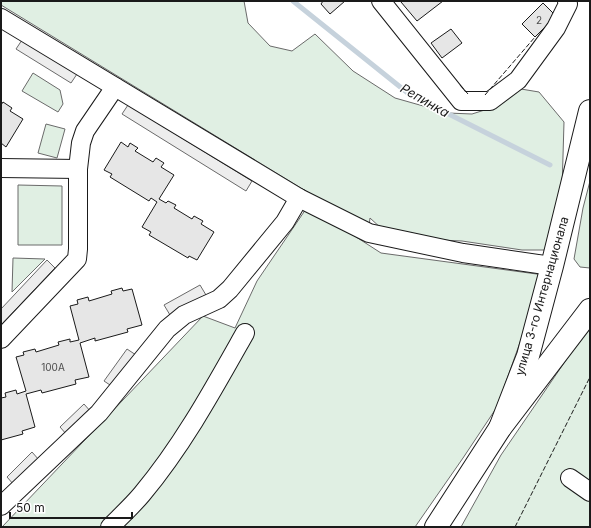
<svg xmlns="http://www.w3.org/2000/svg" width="591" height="528" font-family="Inter,sans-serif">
<rect width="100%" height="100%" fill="#fff"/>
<g fill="#e0efe3" stroke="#6a6a6a">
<polygon points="1,1 244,1 248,23 270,46 292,51 315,34 353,71 395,98 448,113 472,114 491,108 509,87 539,92 564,122 562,190 546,250 522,250 462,241 419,239 382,229 370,218 369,226 355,221 1,5"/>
<polygon points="33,73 60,90 63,104 58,112 22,91"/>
<polygon points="46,124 65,129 57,158 38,153"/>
<polygon points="590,181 590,268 580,267 574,259 583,208"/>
<polygon points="18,185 62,186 62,245 18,245"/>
<polygon points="308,206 381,253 544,275 497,407 463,458 415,527 2,527 203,316 235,328 257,281"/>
<polygon points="13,258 45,259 12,292"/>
<polygon points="590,326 590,527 461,527 501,455 577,344"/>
</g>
<g fill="#ededed" stroke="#6a6a6a">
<polygon points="22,40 77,74 71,83 16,49"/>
<polygon points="128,105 252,181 246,191 122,114"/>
<polygon points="47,260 55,268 1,325 1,309"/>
<polygon points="200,285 206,295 170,315 164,305"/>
<polygon points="127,349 136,355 113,387 104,381"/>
<polygon points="84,404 91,412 67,435 60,427"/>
<polygon points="32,452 39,460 14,485 7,477"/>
</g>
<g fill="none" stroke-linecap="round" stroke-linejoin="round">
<polyline stroke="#c6d2dc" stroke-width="5" points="293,1 409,94 550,165"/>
</g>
<g fill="#e6e6e6" stroke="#1a1a1a">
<polygon points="323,1 345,1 330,14 321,4"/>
<polygon points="402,1 443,1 417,21 401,2"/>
<polygon points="543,3 556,16 535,37 522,24"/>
<polygon points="451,29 462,43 442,58 431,43"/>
<polygon points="3,102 12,108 10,111 23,119 6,147 1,143 1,105"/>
<polygon points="121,142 128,147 130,143 138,148 135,151 153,162 156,158 164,163 161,167 174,175 159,199 166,203 168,201 176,205 174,208 192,219 194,216 203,221 201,224 214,232 197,260 189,256 188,258 149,235 151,232 142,227 157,202 151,198 149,201 110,177 112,174 104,170"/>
<polygon points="122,288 123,291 132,289 142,325 127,329 128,332 95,341 95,338 80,343 89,377 75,380 76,384 42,393 41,390 26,394 35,427 22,431 23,434 1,440 1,398 6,397 5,393 16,390 17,394 26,391 16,357 24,355 23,352 35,349 36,352 59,345 58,342 70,339 70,342 79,340 70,306 78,304 77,300 88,297 89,301 112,294 111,291"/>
</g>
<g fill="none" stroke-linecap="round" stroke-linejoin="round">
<g stroke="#1a1a1a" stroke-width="20">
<g id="minor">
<polyline points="381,1 461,101 490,101 518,80 556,28 568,4 567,1"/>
<polyline points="1,18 299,198 369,233 463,253 552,266"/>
<polyline points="1,168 78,169"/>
<polyline points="1,339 77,259 78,249 78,169 81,143 85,131 115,87"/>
<polyline points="570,478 590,492"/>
<polyline points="1,506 99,413 167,329 184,315 219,299 230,289 285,222 299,198"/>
<path d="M 110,527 C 121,516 132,506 142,494 C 183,445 214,388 245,333"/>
</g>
</g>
<g stroke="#1a1a1a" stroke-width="24">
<g id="major">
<polyline points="500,428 528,356 552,266 590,111"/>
<polyline points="436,527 500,428 590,310"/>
</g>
</g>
<use href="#minor" stroke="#fff" stroke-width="18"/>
<use href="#major" stroke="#fff" stroke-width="22"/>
<g stroke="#1a1a1a" stroke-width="1" stroke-dasharray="5 2" stroke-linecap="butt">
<polyline points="460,85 468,94"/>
<polyline points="485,95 535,37"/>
<polyline points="515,527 590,377"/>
</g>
</g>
<g text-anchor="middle" stroke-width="3" stroke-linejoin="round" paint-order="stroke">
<g font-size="10" fill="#4d4d4d">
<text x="539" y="24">2</text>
<text x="53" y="371">100А</text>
</g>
<g font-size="12" fill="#1a1a1a" stroke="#fff">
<text transform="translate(542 296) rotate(-74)" y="4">улица 3-го Интернационала</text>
</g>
<g font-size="13" font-style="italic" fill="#1a1a1a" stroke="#fff">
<text transform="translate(425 100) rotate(30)" y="5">Репинка</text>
</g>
</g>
<rect width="591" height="528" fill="none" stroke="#1a1a1a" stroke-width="4"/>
<path d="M10 512v6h122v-6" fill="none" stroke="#1a1a1a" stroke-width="2"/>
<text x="16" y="512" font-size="12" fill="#1a1a1a" stroke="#ffffff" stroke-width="3" paint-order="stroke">50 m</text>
</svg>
